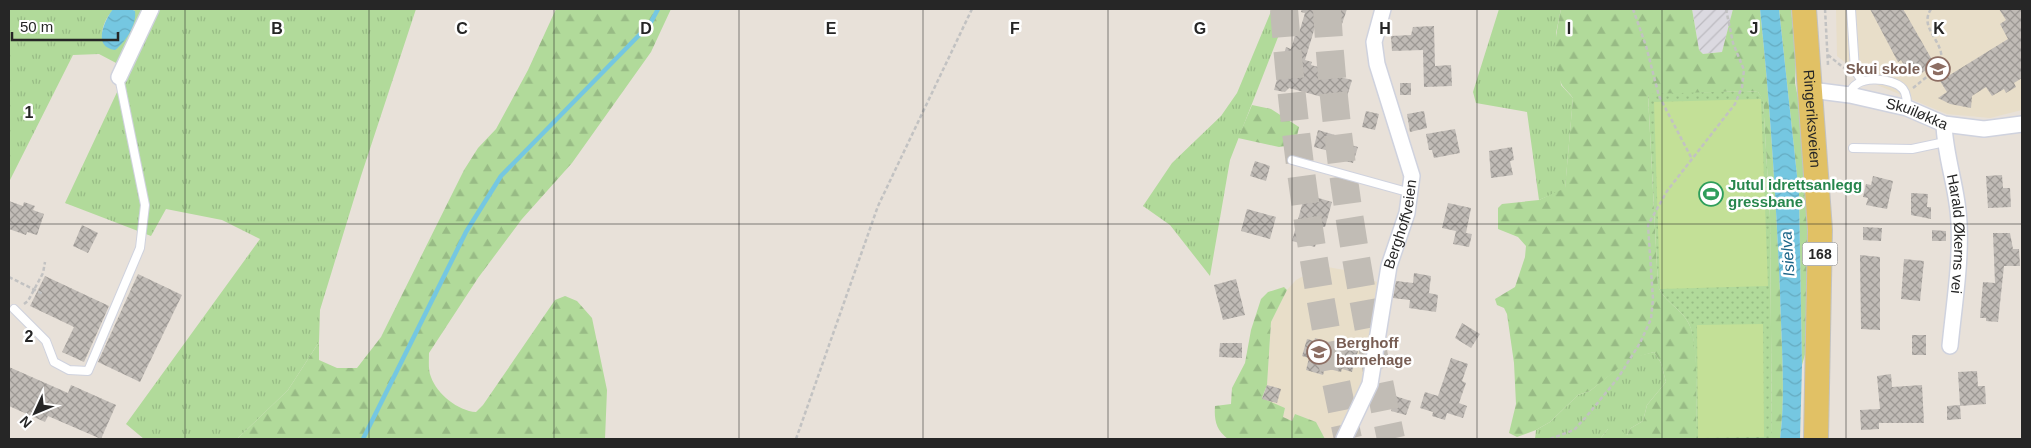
<svg xmlns="http://www.w3.org/2000/svg" width="2031" height="448" font-family="Helvetica,sans-serif">
<defs>
<pattern id="industrial-furrows" width="10" height="10" patternUnits="userSpaceOnUse" patternTransform="scale(1.25)"><rect width="10" height="10" fill="#dbd9e0"/><path d="M-1 1l2-2M0 10L10 0M9 11l2-2" fill="none" stroke="#bcbac0"/></pattern>
<pattern id="grass-tufts" width="24" height="20" patternUnits="userSpaceOnUse" patternTransform="scale(1.25)"><rect width="24" height="20" fill="#b1da9a"/><path d="M3 7l-1-3M5 7V3M7 7l1-3M15 17l-1-3M17 17v-4M19 17l1-3" fill="none" stroke="#98bb85"/></pattern>
<pattern id="forest-firs" width="22" height="20" patternUnits="userSpaceOnUse" patternTransform="scale(1.25)"><rect width="22" height="20" fill="#b1da9a"/><path d="M5 1l3.5 6h-7zM16 11l3.5 6h-7z" fill="#98bb85"/></pattern>
<pattern id="park-dots" width="8" height="8" patternUnits="userSpaceOnUse" patternTransform="scale(1.25)"><rect width="8" height="8" fill="#b1da9a"/><path d="M2 2h.1M6 6h.1" fill="none" stroke="#98bb85" stroke-width="1.8" stroke-linecap="round"/></pattern>
<pattern id="water-waves" width="16" height="10" patternUnits="userSpaceOnUse" patternTransform="scale(1.25)"><rect width="16" height="10" fill="#75c7e1"/><path d="M0 5q4-4 8 0t8 0" fill="none" stroke="#65abc1"/></pattern>
<pattern id="building-cross-hatch" width="8" height="8" patternUnits="userSpaceOnUse" patternTransform="scale(1.25)"><rect width="8" height="8" fill="#c0bbb6"/><path d="M0 0l8 8M0 8l8-8" fill="none" stroke="#9c9894"/></pattern>
</defs>
<rect width="100%" height="100%" fill="#e8e1d9"/>
<polygon fill="url(#industrial-furrows)" points="1692,9 1733,9 1722,52 1703,54 1699,50"/>
<g fill="#e8dec9">
<polygon points="1836,9 2022,9 2022,110 1990,118 1947,114 1870,82 1837,56"/>
<polygon points="1322,266 1344,270 1377,282 1367,367 1359,391 1342,429 1332,439 1325,439 1316,422 1295,414 1292,421 1287,419 1283,417 1285,408 1262,399 1267,385 1271,322 1287,290 1296,280"/>
</g>
<g fill="url(#grass-tufts)">
<path d="M 9,9 L 114,9 C 106,17 101,28 102,39 L 135,11 L 131,9 L 145,9 L 118,64 L 99,54 L 73,55 L 9,182 Z"/>
<polygon points="156,9 416,9 361,176 320,310 319,342 288,390 237,439 144,439 126,424 260,239 222,220 166,209 151,236 65,203"/>
<polygon points="1272,9 1289,9 1230,160 1210,276 1170,225 1143,206 1172,163 1221,116 1237,93"/>
<polygon points="1499,9 1561,9 1556,33 1561,85 1573,98 1565,189 1539,200 1527,112 1476,103 1473,92"/>
<polygon points="1654,352 1661,363 1666,382 1647,405 1643,421 1631,428 1627,435 1608,429 1600,439 1535,439 1536,430 1550,422 1578,395 1590,391 1630,358"/>
</g>
<g fill="url(#forest-firs)">
<path d="M 556,9 L 671,9 L 651,52 L 572,163 L 522,219 L 478,278 L 429,353 C 429,361 428,370 431,377 C 437,394 458,411 476,412 L 483,405 L 555,300 L 565,296 L 577,301 L 592,318 L 607,390 L 605,439 L 237,439 L 288,390 L 319,342 L 319,360 L 337,368 L 357,368 L 381,337 L 464,170 L 478,148 L 496,129 L 528,70 Z"/>
<path d="M 1561,9 L 1692,9 L 1699,50 L 1703,54 L 1722,52 L 1733,9 L 1760,9 C 1770,103 1776,197 1780,292 C 1781,338 1786,393 1780,439 L 1772,439 L 1770,217 L 1763,100 L 1758,92 L 1746,91 L 1648,95 L 1658,286 C 1664,302 1682,309 1689,324 C 1700,344 1696,413 1696,439 L 1600,439 L 1608,429 L 1616,427 L 1627,435 L 1631,428 L 1643,421 L 1647,405 L 1666,382 L 1661,363 L 1654,352 L 1630,359 L 1590,391 L 1578,395 L 1550,422 L 1536,430 L 1517,437 L 1509,433 L 1516,404 L 1514,363 L 1507,314 L 1504,308 L 1497,305 L 1495,299 L 1515,287 L 1525,257 L 1526,246 L 1518,237 L 1498,229 L 1498,208 L 1502,204 L 1539,200 L 1565,188 L 1573,98 C 1570,93 1563,88 1561,83 C 1551,59 1556,33 1561,9 Z"/>
<polygon points="1779,9 1791,9 1796,55 1795,83 1805,133 1809,185 1808,344 1802,365 1799,194"/>
<polygon points="1252,105 1271,109 1299,127 1295,145 1279,147 1238,138"/>
<path d="M 1284,287 L 1287,290 L 1271,322 L 1267,385 L 1262,398 L 1285,408 L 1283,417 L 1292,421 L 1295,414 L 1316,422 L 1325,439 L 1228,439 C 1216,430 1214,420 1215,406 L 1231,404 L 1232,388 L 1245,363 L 1251,330 L 1261,299 L 1268,292 Z"/>
</g>
<path fill="url(#park-dots)" d="M 1746,91 L 1758,92 L 1763,99 L 1770,217 L 1772,439 L 1696,439 C 1696,413 1699,344 1689,324 C 1682,309 1664,302 1658,286 L 1648,94 Z"/>
<g fill="#c3e097">
<polygon points="1761,99 1768,286 1660,289 1654,102"/>
<polygon points="1763,324 1764,437 1698,438 1697,325"/>
</g>
<g fill="url(#water-waves)">
<path d="M 113,9 L 131,9 L 135,11 C 137,24 126,42 115,50 C 92,47 104,21 113,9 Z"/>
<path d="M 1760,9 L 1779,9 L 1799,194 L 1802,365 L 1800,439 L 1780,439 C 1786,393 1781,338 1780,292 C 1776,197 1770,103 1760,9 Z"/>
</g>
<g fill="none" stroke-linecap="round" stroke-linejoin="round">
<polyline stroke="#75c7e1" stroke-width="4.5" points="363,439 466,232 501,176 650,24 658,9"/>
</g>
<g fill="url(#building-cross-hatch)">
<polygon points="1302,9 1347,9 1342,24 1318,17 1305,60 1312,62 1311,65 1337,72 1336,76 1352,80 1343,110 1325,105 1326,98 1289,88 1285,92 1274,90 1286,47 1291,49 1296,32 1299,33 1305,13 1301,12"/>
<polygon points="1870,9 1903,9 1935,65 1918,75 1915,69 1909,73 1901,60 1898,62"/>
<polygon points="1999,9 2022,9 2022,78 2014,83 2016,87 2006,93 2004,89 1992,96 1986,87 1972,96 1971,108 1950,104 1938,98 1947,92 1940,81 2008,39 2000,24 2006,20"/>
<polygon points="1434,26 1435,66 1451,65 1452,86 1424,87 1423,50 1392,51 1391,36 1411,35 1413,27"/>
<rect x="1400" y="83" width="11" height="12"/>
<polygon points="1366,111 1379,114 1375,130 1362,127"/>
<polygon points="1424,111 1427,128 1410,132 1407,114"/>
<polygon points="1455,129 1460,153 1434,158 1432,150 1429,150 1426,134"/>
<polygon points="1318,130 1335,135 1334,140 1358,147 1353,163 1328,157 1329,151 1314,147"/>
<polygon points="1512,147 1514,160 1510,161 1513,175 1491,178 1489,151"/>
<polygon points="1255,161 1270,166 1266,181 1250,176"/>
<polygon points="2002,175 2003,188 2010,188 2011,207 1988,208 1986,176"/>
<polygon points="1873,176 1893,181 1887,209 1866,205 1868,198 1863,197 1866,184 1871,185"/>
<polygon points="1911,193 1928,194 1927,207 1931,207 1931,219 1911,215"/>
<polygon points="1305,194 1332,202 1325,227 1320,226 1315,247 1292,241"/>
<polygon points="9,201 23,206 24,202 35,206 33,210 44,214 37,235 27,232 26,235 9,229"/>
<polygon points="1448,203 1471,208 1466,233 1472,234 1469,247 1453,244 1456,231 1442,228"/>
<polygon points="1247,209 1276,217 1270,239 1241,231"/>
<polygon points="82,225 98,233 88,253 73,246"/>
<polygon points="1863,227 1882,228 1881,241 1863,240"/>
<polygon points="1932,230 1946,231 1946,241 1932,241"/>
<polygon points="1993,233 2010,233 2013,249 2019,249 2020,266 2004,266 1998,322 1986,321 1986,318 1980,318 1983,282 1995,283"/>
<polygon points="1860,255 1880,257 1880,330 1861,329"/>
<polygon points="1904,259 1924,261 1920,301 1901,299"/>
<polygon points="1414,273 1431,276 1429,293 1438,295 1436,312 1409,308 1410,300 1393,298 1396,281 1413,283"/>
<polygon points="138,274 182,295 140,382 98,362"/>
<polygon points="45,276 109,306 84,362 62,352 74,327 30,306"/>
<polygon points="1236,279 1245,315 1223,320 1214,285"/>
<polygon points="1462,323 1480,334 1471,348 1455,338"/>
<rect x="1912" y="335" width="14" height="20"/>
<polygon points="1315,338 1358,351 1352,372 1342,369 1341,372 1325,368 1323,375 1306,370 1309,358 1302,356 1307,339 1314,341"/>
<polygon points="1220,343 1242,343 1242,358 1219,357"/>
<polygon points="1451,358 1468,364 1462,381 1466,383 1459,403 1467,406 1463,418 1447,413 1445,420 1432,416 1433,412 1420,408 1425,392 1438,396"/>
<polygon points="9,367 68,393 71,385 116,405 101,439 48,416 45,422 9,406"/>
<polygon points="1977,371 1978,386 1985,386 1986,404 1960,406 1961,419 1947,420 1947,406 1960,405 1958,372"/>
<polygon points="1891,374 1892,387 1922,385 1924,423 1879,423 1879,429 1861,430 1860,410 1880,409 1877,376"/>
<polygon points="1267,385 1281,389 1277,403 1262,399"/>
<polygon points="1395,396 1411,401 1406,415 1391,411"/>
</g>
<g fill="none" stroke-linecap="round" stroke-linejoin="round">
<g stroke="#c1bcb5" stroke-width="28" stroke-dasharray="28 14" stroke-linecap="butt">
<path d="M 1284,9 C 1295,154 1317,297 1348,439"/>
<path d="M 1327,9 C 1335,154 1361,298 1391,439"/>
</g>
<g stroke="#cfd2de" stroke-width="10">
<g id="service">
<polyline points="1851,9 1855,70 1862,81"/>
<path d="M 1850,95 C 1852,74 1893,77 1903,89 C 1907,94 1907,101 1907,108"/>
<polyline points="1853,148 1912,149 1945,142"/>
<polyline points="1292,160 1411,193"/>
<polyline points="14,309 46,341 54,362 69,370 88,371 140,248 145,205 119,77"/>
</g>
</g>
<g stroke="#cfd2de" stroke-width="18">
<g id="minor">
<polyline points="119,77 151,9"/>
<path id="s1" d="M 1811,90 L 1850,95 L 1907,108 L 1944,124 L 1984,129 L 2022,124"/>
<path id="s2" d="M 1944,124 C 1945,158 1958,189 1959,223 C 1961,263 1954,305 1950,346"/>
<path id="s3" d="M 1344,439 L 1370,384 L 1389,266 L 1407,213 L 1412,176 L 1377,64 L 1374,42 L 1383,9"/>
</g>
</g>
<g stroke="#c2c2c2" stroke-width="26">
<g id="primary">
<path id="s4" d="M 1804,9 L 1820,230 L 1816,439"/>
</g>
</g>
<g stroke="#c2c2c2" stroke-width="2.5" stroke-dasharray="4 2.5" stroke-linecap="butt">
<polyline points="1633,9 1646,46 1659,96 1692,159"/>
<polyline points="1825,9 1828,65"/>
<path d="M 1931,9 C 1920,26 1938,37 1941,53 C 1942,57 1941,62 1941,65 L 1938,68"/>
<polyline points="1828,55 1844,68"/>
<polyline points="1913,88 1934,71"/>
<polyline points="24,304 28,301 43,273 45,262"/>
<polyline points="796,439 878,206 972,9"/>
<polyline points="1550,439 1574,430 1586,417 1618,378 1640,343 1651,319 1653,299 1648,225 1667,191 1735,104 1742,87 1744,70 1733,43 1726,9"/>
</g>
<use href="#service" stroke="#fff" stroke-width="8"/>
<use href="#minor" stroke="#fff" stroke-width="15"/>
<use href="#primary" stroke="#e1c165" stroke-width="24"/>
<polyline stroke="#c2c2c2" stroke-width="2.5" stroke-dasharray="4 2.5" stroke-linecap="butt" points="9,277 43,294"/>
</g>
<path fill="none" stroke="#262626" stroke-width="1" stroke-opacity="0.55" d="M 185,9 L 185,439M 369,9 L 369,439M 554,9 L 554,439M 739,9 L 739,439M 923,9 L 923,439M 1108,9 L 1108,439M 1292,9 L 1292,439M 1477,9 L 1477,439M 1662,9 L 1662,439M 1846,9 L 1846,439M 9,224 L 2022,224"/>
<defs>
<g id="school-ring" transform="scale(1.25)"><circle r="9.5" fill="#fff" stroke="#8d6e63" stroke-width="1.5"/><path d="M0-5L7-2L0 1L-7-2ZM-4 1L0 2.5L4 1V4Q0 6-4 4Z" fill="#8d6e63"/></g>
<g id="stadium-ring" transform="scale(1.25)"><circle r="9.5" fill="#fff" stroke="#2e9e5b" stroke-width="1.5"/><path d="M0-5a6.5 5 0 1 0 0 10a6.5 5 0 1 0 0-10ZM-3.5-1.8h7v3.6h-7Z" fill="#2e9e5b"/></g>
</defs>
<g fill-rule="evenodd">
<use href="#school-ring" x="1938" y="69"/>
<use href="#stadium-ring" x="1711" y="194"/>
<use href="#school-ring" x="1319" y="352"/>
</g>
<g text-anchor="middle" stroke-width="5" stroke-linejoin="round" paint-order="stroke">
<rect fill="#fff" stroke="#676767" stroke-width="1" x="1802.5" y="242.5" width="35" height="23" rx="4"/>
<g font-size="14" font-weight="bold" fill="#262626">
<text x="1820" y="259">168</text>
</g>
<g font-size="15" font-weight="bold" fill="#785e54" stroke="#fff" text-anchor="end">
<text x="1920" y="74">Skui skole</text>
<text x="1336" y="348" text-anchor="start">Berghoff<tspan x="1336" dy="17">barnehage</tspan></text>
</g>
<g font-size="15" fill="#262626" stroke="#fff">
<text dy="5" stroke="none"><textPath href="#s1" startOffset="109">Skuiløkka</textPath></text>
<text dy="5" stroke="none"><textPath href="#s4" startOffset="110">Ringeriksveien</textPath></text>
<text dy="5" stroke="none"><textPath href="#s3" startOffset="224">Berghoffveien</textPath></text>
<text dy="5" stroke="none"><textPath href="#s2" startOffset="111">Harald Økerns vei</textPath></text>
</g>
<g font-size="15" font-weight="bold" fill="#27864d" stroke="#fff" text-anchor="start">
<text x="1728" y="190">Jutul idrettsanlegg<tspan x="1728" dy="17">gressbane</tspan></text>
</g>
<g font-size="16" font-style="italic" fill="#1a6487" stroke="#fff">
<text transform="translate(1787 254) rotate(-94)" y="6">Isielva</text>
</g>
</g>
<g font-size="16" text-anchor="middle" font-weight="bold" fill="#262626" stroke="#fff" stroke-width="5" stroke-linejoin="round" paint-order="stroke">
<text x="277" y="34">B</text>
<text x="462" y="34">C</text>
<text x="646" y="34">D</text>
<text x="831" y="34">E</text>
<text x="1015" y="34">F</text>
<text x="1200" y="34">G</text>
<text x="1385" y="34">H</text>
<text x="1569" y="34">I</text>
<text x="1754" y="34">J</text>
<text x="1939" y="34">K</text>
<text x="29" y="118">1</text>
<text x="29" y="342">2</text>
</g>
<rect width="2031" height="448" fill="none" stroke="#262626" stroke-width="20"/>
<g transform="translate(35 413) rotate(226)" stroke="#ffffff" stroke-width="4" paint-order="stroke">
<path d="M0-4L9 19L0 12L-9 19Z" fill="#262626"/>
<text y="-8" font-size="14" font-weight="bold" text-anchor="middle" fill="#262626">N</text>
</g>
<path d="M12 32v8h106v-8" fill="none" stroke="#262626" stroke-width="2.5"/>
<text x="20" y="32" font-size="15" fill="#262626" stroke="#ffffff" stroke-width="4" paint-order="stroke">50 m</text>
</svg>
